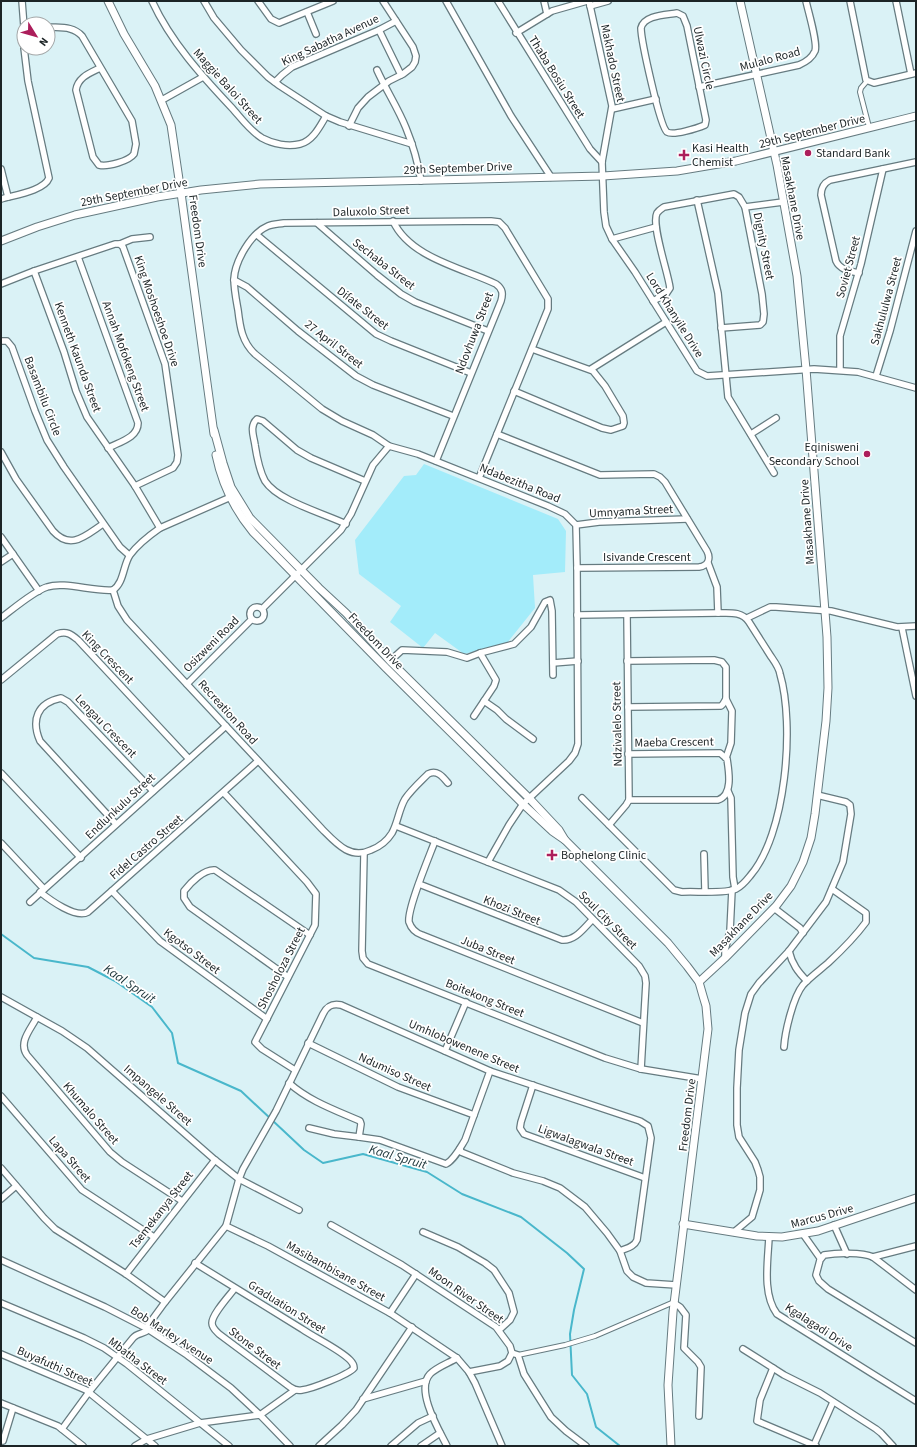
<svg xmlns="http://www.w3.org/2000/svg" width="917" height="1447" font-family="'Source Sans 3',sans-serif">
<rect width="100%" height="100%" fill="#daf2f6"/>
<polygon fill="#a3ecfa" points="424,464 558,519 566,531 565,572 533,575 535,608 507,643 464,654 435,633 423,648 390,622 401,606 359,574 355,540 404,476 416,475"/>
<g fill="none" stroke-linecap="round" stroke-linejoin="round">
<g stroke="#49b7cb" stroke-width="2">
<polyline points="1,934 34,958 88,967 115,981 152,1007 172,1033 178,1063 241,1091 304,1150 323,1163 363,1154 427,1172 462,1194 521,1217 567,1253 584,1269 574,1310 570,1334 572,1375 587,1394 596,1427 620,1446"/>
<polyline points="726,1446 729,1446"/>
</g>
<g stroke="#667b80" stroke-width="6">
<g id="pedestrian">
<polyline points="867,81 861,88 860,92 869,127"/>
<polyline points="518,1355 565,1345 595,1336 674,1302"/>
</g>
</g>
<g stroke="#667b80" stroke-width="8">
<g id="minor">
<polyline points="22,1 24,27"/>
<path d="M 152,1 C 171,42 201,75 232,108 C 241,118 250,131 262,138 C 273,144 288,147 300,144 C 313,141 320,126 326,116"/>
<polyline points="204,1 214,18 241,50 268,77 280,86 326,116 340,122 412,144"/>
<polyline points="258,1 271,19 279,23 333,1"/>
<polyline points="446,1 511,116 551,177"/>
<polyline points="498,1 590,149 602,162"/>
<polyline points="544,1 547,14"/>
<polyline points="589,1 612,106 602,162 604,212 606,226 612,239 635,272 697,371 707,376 814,369 858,372 916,388"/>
<polyline points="850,1 866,80 874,83 916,73"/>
<polyline points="896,1 911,74"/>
<polyline points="590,6 608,1"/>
<polyline points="307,12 316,34"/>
<path d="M 677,13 L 683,16 L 687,26 L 706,120 L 705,125 C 698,128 673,136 667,132 C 660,127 641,40 641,28 C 644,15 666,15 677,13 Z"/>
<path d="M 48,27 C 61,28 73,26 82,36 L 132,121 L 136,144 L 134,154 C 129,161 108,167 99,165 L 93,157 L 76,90 C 78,77 90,73 100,68"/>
<polyline points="379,30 401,75"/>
<polyline points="516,33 552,11 587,1"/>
<path d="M 377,70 C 386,90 398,108 406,128 C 413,145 418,163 421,181"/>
<polyline points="275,82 282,75 292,67 379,30 396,21"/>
<path d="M 699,87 L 799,65 C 806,62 812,58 815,51 C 818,43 808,11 806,1"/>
<polyline points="162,100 203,77"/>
<polyline points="612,109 656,99"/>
<polyline points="349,126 358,108 368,97 389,81 403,74 412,67 415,62 416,56 413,47 383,1"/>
<polyline points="1,169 8,197"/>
<path d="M 1,199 C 14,195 44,191 49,178 L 28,81 L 24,48"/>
<polyline points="697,200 718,293 728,397 774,473"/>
<polyline points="745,207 783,202"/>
<path d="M 393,221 C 410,258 463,268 496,284 C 503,289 503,294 501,301 L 436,461"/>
<polyline points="317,223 377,275 401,294 415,302 488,331"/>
<polyline points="257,235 376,334 391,341 471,373"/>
<polyline points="612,239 656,227"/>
<polyline points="120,244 132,239 150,237"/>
<path d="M 78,257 L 138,423 C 138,438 119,442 108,448"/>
<polyline points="34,271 64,352 76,391 87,417 135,486 160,528"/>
<path d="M 859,273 C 850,271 840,270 836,261 L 821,195 C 821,188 824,183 830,180 L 916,162"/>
<polyline points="234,280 247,287 298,331 356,376 373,385 453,416"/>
<polyline points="1,284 34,271 115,244 120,244 123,247 165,364 178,455 177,462 173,468 135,486"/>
<path d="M 653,301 L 666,294 L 670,288 C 668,272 651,225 657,213 C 659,210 661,209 664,207 L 734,194 L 739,197 L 745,207 L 762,294 L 764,314 L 763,322 L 760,325 L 721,328"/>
<polyline points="1,341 7,341 12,347 35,411 47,440 64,467 120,547 129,555"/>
<polyline points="591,369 666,322"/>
<polyline points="840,370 840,336 861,264 883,169"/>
<polyline points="876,376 890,331 916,231"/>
<polyline points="514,391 602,428 611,430 623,426 624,423 623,416 605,386 593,371 532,349"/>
<path d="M 497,434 L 600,475 L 654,474 L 660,477 L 665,482 L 707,551 C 711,559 708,566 699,567 L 577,568"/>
<polyline points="751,434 776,418"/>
<path d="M 1,452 L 16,479 L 53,531 C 71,551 86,535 103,524"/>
<path d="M 479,478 L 548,309 L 548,299 L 505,228 L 499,222 L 491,221 L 284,223 C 279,224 273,224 268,226 C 251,233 235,261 234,279 C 234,289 236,299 238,310 C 240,327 242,342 255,354 L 322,409 L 342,421 L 373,435 L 389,446 L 418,454 L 548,506 L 565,514 L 576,525 L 577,568 L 578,744 L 575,753 L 569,761 L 523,804 L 509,825 L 488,862"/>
<path d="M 346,524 C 323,513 278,501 265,481 C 259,470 257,458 255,445 C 254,437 249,426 257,419 L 263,421 L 297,450 L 311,458 L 365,481"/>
<polyline points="576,525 599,522 687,519"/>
<polyline points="1,537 39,591"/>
<polyline points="1,562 13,554"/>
<polyline points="708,563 717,587 718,613"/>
<path d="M 113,590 L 118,606 L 127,620 L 322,829 C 336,843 350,860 371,850 C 379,847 387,841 392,833 C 398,822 399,809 405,799 C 411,790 420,782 428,774 C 437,769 443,777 448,783"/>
<path d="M 113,590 C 124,583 123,565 130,555 C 138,544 150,535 160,528 L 233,496"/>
<circle cx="257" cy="614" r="7"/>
<polyline points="262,609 341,530 351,514 373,465 389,446"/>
<path d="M 577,615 L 718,613 C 729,613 742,611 749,622 C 756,633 763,644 770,655 C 774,661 779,667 780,674 C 795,725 786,835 750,876 C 746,881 742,886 736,889 C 726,894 694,891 682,892 L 674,890 L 582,798"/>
<path d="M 1,618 C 13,609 34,591 47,587 C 64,581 94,592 113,590"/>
<polyline points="747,618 770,607 776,607 831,611 897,627 916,626"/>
<polyline points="902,628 916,696"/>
<polyline points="390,661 402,650 447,652 467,658 480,653 514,644 531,627 545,602 550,600 552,611 553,675"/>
<polyline points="627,661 714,660 722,662 726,667 726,699 723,704 721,706 628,707"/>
<polyline points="553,663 578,661"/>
<path d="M 1,680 L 57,634 C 67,631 71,634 78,640 L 189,759"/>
<polyline points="187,684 251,620"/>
<polyline points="726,699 732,711 731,743 726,758"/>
<polyline points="484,701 497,710 506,719 533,739"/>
<polyline points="474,716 494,686 496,680 480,653"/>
<path d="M 628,754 L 720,753 L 727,759 C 729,772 733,795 718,800 L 629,800"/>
<polyline points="1,773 81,858"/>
<polyline points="728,791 731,798 733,877 735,889"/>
<polyline points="224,793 307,882 316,894 315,925 255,1042 262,1049 295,1070"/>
<path d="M 116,824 L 40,741 C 31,720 37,703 61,698 L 68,702 L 153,791"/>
<polyline points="609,825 626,805 629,800 627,615"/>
<polyline points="396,826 559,890 576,902 639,966 645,976 646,983 641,1069"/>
<path d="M 435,841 C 429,857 407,909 409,922 C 411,928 416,933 422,935 L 643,1023"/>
<polyline points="1,843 44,889"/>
<polyline points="364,854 362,951 363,958 368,964 605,1058 641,1069 702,1079"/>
<polyline points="704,854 705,891"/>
<path d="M 419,884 L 562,940 C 575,941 583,929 592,920"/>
<polyline points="112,891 160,941 267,1019"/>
<path d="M 40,892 C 50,900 76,919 88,912 L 258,761"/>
<polyline points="30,902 226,726"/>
<polyline points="774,908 800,928 803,933"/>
<path d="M 789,951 C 792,964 798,972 807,981"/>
<polyline points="725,958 725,950 730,931 732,890"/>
<path d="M 288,977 L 190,907 L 184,898 L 184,891 C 191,882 204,869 215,870 L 310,935"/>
<polyline points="1,997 62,1031 87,1048 215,1160 239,1179 299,1210"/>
<path d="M 37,1017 C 31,1029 18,1042 27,1055 L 110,1152 L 122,1162 L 182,1201"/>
<polyline points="308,1043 398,1087 474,1115"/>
<path d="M 784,1047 C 785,1032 793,997 803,985 C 810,977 820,970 828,963 C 842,950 855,937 866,922 L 866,913 L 832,889"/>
<polyline points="445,1051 466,1002"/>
<path d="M 289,1083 C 309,1101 335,1110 360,1121 L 361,1124 L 359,1137"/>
<polyline points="533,1085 521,1122 520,1128 524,1134 645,1178"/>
<polyline points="1,1096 82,1190 154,1237"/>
<path d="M 309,1128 L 334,1134 L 359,1137 L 380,1140 L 446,1164 C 454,1160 460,1148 465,1140 L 490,1071"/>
<polyline points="460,1149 461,1152 513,1173 543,1181 560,1188 585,1207 607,1233 620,1251 627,1271 633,1277 646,1283 676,1285"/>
<polyline points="1,1168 44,1218 55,1229 126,1274 165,1302"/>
<polyline points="1,1199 16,1186"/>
<polyline points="331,1225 402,1265 496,1327 510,1346 512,1353 508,1361 500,1366 469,1372"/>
<polyline points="834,1225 847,1254"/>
<polyline points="226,1226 268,1246 390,1313 457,1358 469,1372 475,1383 502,1446"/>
<polyline points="423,1232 458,1247 485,1263 494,1270 509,1293 514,1312 510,1320 499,1330"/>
<polyline points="734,1232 752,1217 760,1190 760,1177 758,1170 755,1162 739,1137 737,1125 737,1088 739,1050 745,1013 751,994 759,983 789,951 826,902 843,862 851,814 850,805 846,802 817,795"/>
<polyline points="803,1234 820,1258"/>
<path d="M 769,1237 C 768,1261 762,1294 777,1314 L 916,1401"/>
<polyline points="873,1257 916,1246"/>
<polyline points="1,1260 105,1307 146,1328 187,1355 231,1388 260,1415 290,1446"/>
<path d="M 195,1263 C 231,1285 266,1307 302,1329 C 315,1338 339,1349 350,1360 C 353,1363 354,1365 354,1368 C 348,1375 311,1389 302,1390 C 297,1391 294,1390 290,1387 L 219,1334 C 216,1331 212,1328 212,1323 C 212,1314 230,1295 235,1288"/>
<polyline points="126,1274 215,1160"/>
<path d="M 916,1290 L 873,1257 C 862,1252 836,1253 824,1255 L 820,1260 L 816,1275 L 819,1281 L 828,1289 L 916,1343"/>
<polyline points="1,1303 84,1338 104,1348 127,1364 229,1446"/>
<polyline points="674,1303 680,1307 686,1315 684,1348 698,1362 701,1367 699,1416"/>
<polyline points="390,1313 416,1274"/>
<path d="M 146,1328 L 165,1302 L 226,1226 L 239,1179 L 243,1169 L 276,1111 L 323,1014 C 327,1006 332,1003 341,1005 L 490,1071 L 640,1121 L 648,1126 L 651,1138 L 637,1240 C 634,1247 627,1248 620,1251"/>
<polyline points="743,1349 784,1375 820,1393 876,1429 881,1433 893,1446"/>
<polyline points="512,1353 518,1355 524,1374 551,1417 566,1431 586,1446"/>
<polyline points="1,1354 86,1390 155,1446"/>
<polyline points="773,1368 760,1400 757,1421 816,1446"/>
<polyline points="363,1399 426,1381"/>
<polyline points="1,1403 58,1426 83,1446"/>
<path d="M 62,1429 L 89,1392 L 133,1338 C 137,1333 144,1334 148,1330"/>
<polyline points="3,1441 13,1408"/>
<polyline points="814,1445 833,1402"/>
<polyline points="135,1446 147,1439 200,1423 260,1415 295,1390"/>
<polyline points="319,1446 342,1425 356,1410 412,1327"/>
<polyline points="391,1446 418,1423 433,1416"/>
<polyline points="421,1446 440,1433"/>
<path d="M 447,1446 C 439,1430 415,1390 430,1374 C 437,1367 449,1363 457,1358"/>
</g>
</g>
<g stroke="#667b80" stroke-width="9">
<g id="tertiary">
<polyline points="108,1 124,34 155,86 171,125 181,193 214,434"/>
<polyline points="1,241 37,227 75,215 157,197 201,190 260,184 603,176 677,171 736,161 916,116"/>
<polyline points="214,430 223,463 231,487 250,518 319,588 346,613 390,661 529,798 559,830 565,840 668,943 687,966 699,982 703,996 706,1006 708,1029 673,1312 668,1385 671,1446"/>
<path d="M 216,455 C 222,484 233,508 253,532 L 386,668 L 523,804 L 552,831 L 565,840"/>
<polyline points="699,982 725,958 776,906 791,886 803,862 811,838 815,814 826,721 828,688 827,637 806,369 797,276 777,165 740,1"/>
<polyline points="683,1224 757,1236 782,1237 818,1231 916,1198"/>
</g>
</g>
<use href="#pedestrian" stroke="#fff" stroke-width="4"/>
<use href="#minor" stroke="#fff" stroke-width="5.5"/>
<use href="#tertiary" stroke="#fff" stroke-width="7"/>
</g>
<g fill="#ac1e5b" stroke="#fff" stroke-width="1.5">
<circle cx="808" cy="153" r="4"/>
<path d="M682 149h4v4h4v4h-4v4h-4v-4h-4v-4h4z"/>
<circle cx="867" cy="454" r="4"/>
<path d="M550 849h4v4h4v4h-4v4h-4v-4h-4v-4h4z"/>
</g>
<g text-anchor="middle" stroke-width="3.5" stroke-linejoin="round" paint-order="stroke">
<g font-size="12" fill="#1c2426" stroke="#fff">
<text transform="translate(330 40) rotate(-25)" y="4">King Sabatha Avenue</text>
<text transform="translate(704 58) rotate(78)" y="4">Ulwazi Circle</text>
<text transform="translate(770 59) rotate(-15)" y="4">Mulalo Road</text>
<text transform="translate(613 63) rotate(78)" y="4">Makhado Street</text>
<text transform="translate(557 77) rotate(58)" y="4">Thaba Bosiu Street</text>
<text transform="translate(228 86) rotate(48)" y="4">Maggie Baloi Street</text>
<text transform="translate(812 131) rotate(-14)" y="4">29th September Drive</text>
<text transform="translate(458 168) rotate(-2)" y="4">29th September Drive</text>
<text transform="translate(134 192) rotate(-11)" y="4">29th September Drive</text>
<text transform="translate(793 198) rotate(79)" y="4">Masakhane Drive</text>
<text transform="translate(371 211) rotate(-2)" y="4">Daluxolo Street</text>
<text transform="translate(198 231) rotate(82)" y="4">Freedom Drive</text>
<text transform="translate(764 246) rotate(79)" y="4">Dignity Street</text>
<text transform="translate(384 264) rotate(38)" y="4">Sechaba Street</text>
<text transform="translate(848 267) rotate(-75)" y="4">Soviet Street</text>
<text transform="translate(886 301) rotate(-75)" y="4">Sakhululwa Street</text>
<text transform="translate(363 308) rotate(38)" y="4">Difate Street</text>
<text transform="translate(157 311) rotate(71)" y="4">King Moshoeshoe Drive</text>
<text transform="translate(675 315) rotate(58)" y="4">Lord Khanyile Drive</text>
<text transform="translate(474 333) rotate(-69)" y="4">Ndovhuwa Street</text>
<text transform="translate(334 344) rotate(38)" y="4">27 April Street</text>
<text transform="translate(126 356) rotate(70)" y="4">Annah Mofokeng Street</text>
<text transform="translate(78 357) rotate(70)" y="4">Kenneth Kaunda Street</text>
<text transform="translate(43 396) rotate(69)" y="4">Basambilu Circle</text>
<text transform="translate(520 483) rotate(22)" y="4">Ndabezitha Road</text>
<text transform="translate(631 511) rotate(-3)" y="4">Umnyama Street</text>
<text transform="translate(807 522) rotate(-94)" y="4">Masakhane Drive</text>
<text x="647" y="561">Isivande Crescent</text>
<text transform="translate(376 641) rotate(46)" y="4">Freedom Drive</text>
<text transform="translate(211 644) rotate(-45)" y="4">Osizweni Road</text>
<text transform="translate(108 657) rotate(46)" y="4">King Crescent</text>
<text transform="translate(228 712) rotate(48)" y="4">Recreation Road</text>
<text transform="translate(617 724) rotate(-91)" y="4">Ndzivalelo Street</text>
<text transform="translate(106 726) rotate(46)" y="4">Lengau Crescent</text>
<text transform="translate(674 742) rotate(-1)" y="4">Maeba Crescent</text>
<text transform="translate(120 806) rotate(-43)" y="4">Endlunkulu Street</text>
<text transform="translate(146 847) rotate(-41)" y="4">Fidel Castro Street</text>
<text transform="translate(512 910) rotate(22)" y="4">Khozi Street</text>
<text transform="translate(608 920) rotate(45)" y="4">Soul City Street</text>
<text transform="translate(741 924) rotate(-46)" y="4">Masakhane Drive</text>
<text transform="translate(488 950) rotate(22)" y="4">Juba Street</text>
<text transform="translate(192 951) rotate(37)" y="4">Kgotso Street</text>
<text transform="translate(281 968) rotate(-63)" y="4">Shosholoza Street</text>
<text transform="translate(485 998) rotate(22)" y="4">Boitekong Street</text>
<text transform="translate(464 1046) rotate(23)" y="4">Umhlobowenene Street</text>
<text transform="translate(395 1072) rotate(24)" y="4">Ndumiso Street</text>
<text transform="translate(158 1095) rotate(41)" y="4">Impangele Street</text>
<text transform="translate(91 1113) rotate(49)" y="4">Khumalo Street</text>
<text transform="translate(687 1115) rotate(-83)" y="4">Freedom Drive</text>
<text transform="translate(586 1145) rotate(20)" y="4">Ligwalagwala Street</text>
<text transform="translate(70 1159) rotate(49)" y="4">Lapa Street</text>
<text transform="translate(161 1210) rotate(-52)" y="4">Tsemekanya Street</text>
<text transform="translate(822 1216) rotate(-15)" y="4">Marcus Drive</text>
<text transform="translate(336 1271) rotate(29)" y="4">Masibambisane Street</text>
<text transform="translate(466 1295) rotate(35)" y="4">Moon River Street</text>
<text transform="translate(287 1307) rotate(32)" y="4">Graduation Street</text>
<text transform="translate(819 1327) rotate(33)" y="4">Kgalagadi Drive</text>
<text transform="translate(172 1335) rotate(33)" y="4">Bob Marley Avenue</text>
<text transform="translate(255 1348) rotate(37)" y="4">Stone Street</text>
<text transform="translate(138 1361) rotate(37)" y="4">Mbatha Street</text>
<text transform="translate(55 1366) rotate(24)" y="4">Buyafuthi Street</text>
</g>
<g font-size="12" fill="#1c2426" stroke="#fff" text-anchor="start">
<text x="692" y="152">Kasi Health<tspan x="692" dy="14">Chemist</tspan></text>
<text x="816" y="157">Standard Bank</text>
<text x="859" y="451" text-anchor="end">Eqinisweni<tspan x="859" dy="14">Secondary School</tspan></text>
<text x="561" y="859">Bophelong Clinic</text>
</g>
<g font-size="13" font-style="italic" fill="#1c353a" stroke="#fff">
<text transform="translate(130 983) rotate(34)" y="5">Kaal Spruit</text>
<text transform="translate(398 1156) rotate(16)" y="5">Kaal Spruit</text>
</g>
</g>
<rect width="917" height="1447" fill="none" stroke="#1c2426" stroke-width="4"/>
<g transform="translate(36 36) rotate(127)"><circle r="19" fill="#ffffff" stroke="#a4a7a8"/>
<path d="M0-3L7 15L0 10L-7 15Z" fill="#ac1e5b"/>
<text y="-6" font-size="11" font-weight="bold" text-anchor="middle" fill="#1c2426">N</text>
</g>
</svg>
